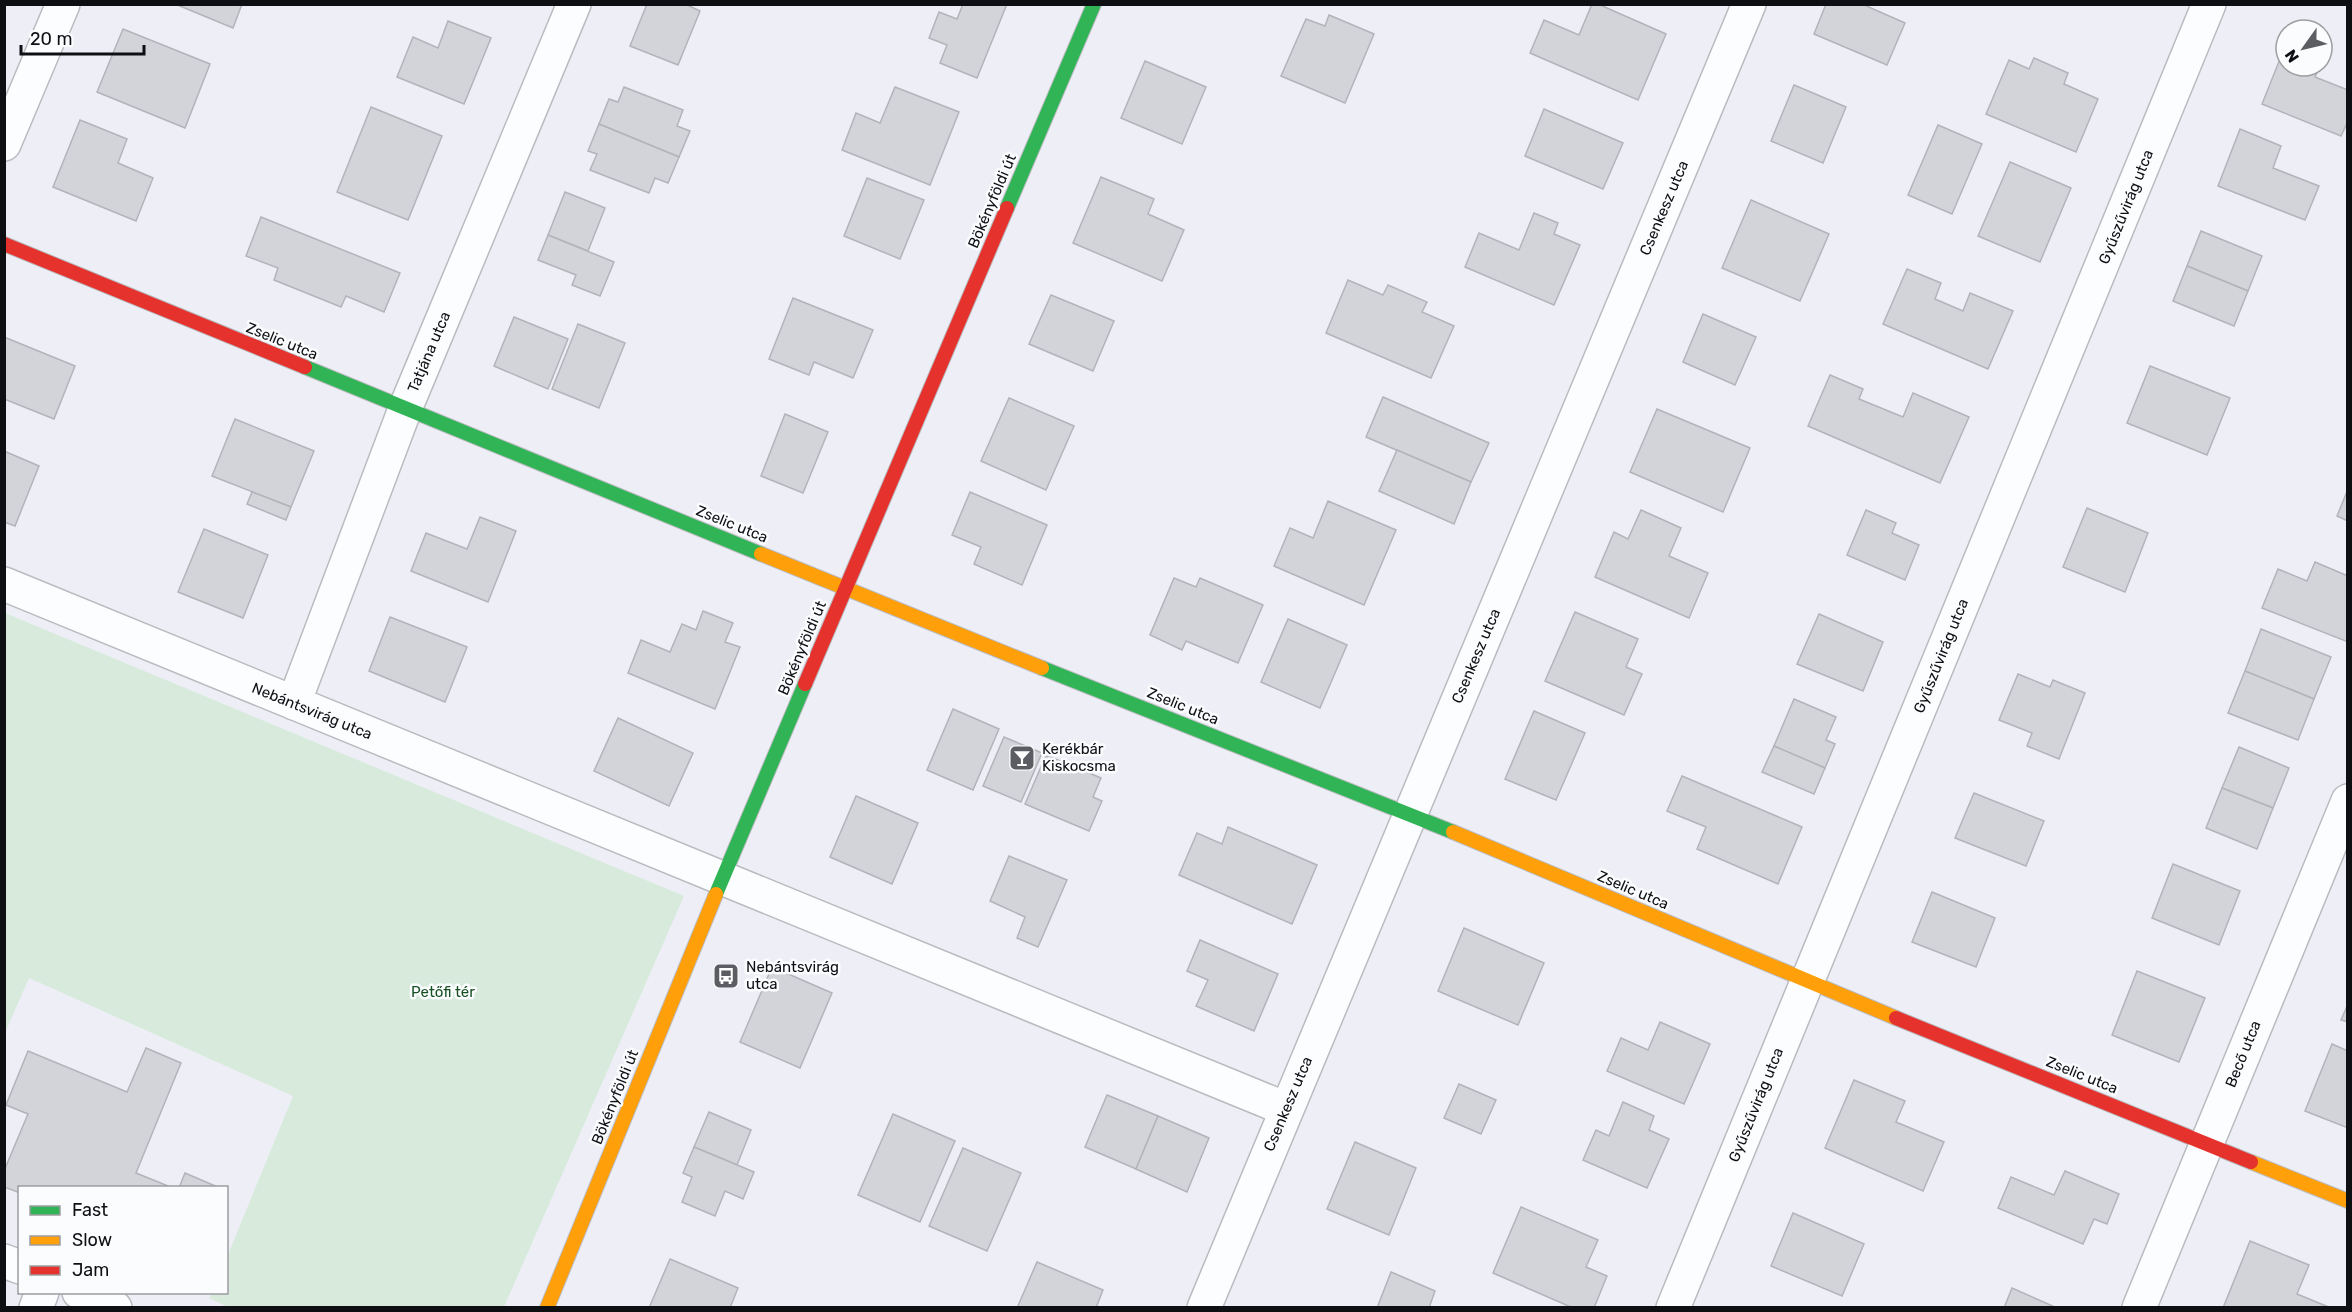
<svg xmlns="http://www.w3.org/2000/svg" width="2352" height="1312" font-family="Rubik,sans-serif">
<rect width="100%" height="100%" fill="#eeeff6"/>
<polygon fill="#d7eadc" points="5,613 684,896 504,1307 230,1308 209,1298 212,1293 226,1292 227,1257 293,1096 29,978 5,1033"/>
<g fill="#d3d4d9" stroke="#b3b4b9" stroke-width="1.5">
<polygon points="175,4 242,4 233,28"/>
<polygon points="647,4 685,4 700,11 678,65 630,46"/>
<polygon points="963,4 1007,4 977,78 940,63 947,45 929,38 939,12 957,19"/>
<polygon points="1592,4 1598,4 1666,34 1638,100 1530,53 1544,20 1579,35"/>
<polygon points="1826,4 1862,4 1905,23 1887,65 1814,34"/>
<polygon points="1329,15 1374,34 1345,103 1281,76 1306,19 1325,26"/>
<polygon points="448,21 491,38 464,104 397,77 413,37 438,48"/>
<polygon points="123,29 210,64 185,128 97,92"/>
<polygon points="2286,44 2286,66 2320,66 2315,77 2348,90 2348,121 2341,136 2262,104"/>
<polygon points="2034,58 2068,73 2064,84 2098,99 2076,152 1986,114 2009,60 2029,69"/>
<polygon points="1145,61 1206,87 1182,144 1121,118"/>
<polygon points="1794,85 1846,107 1823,163 1771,141"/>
<polygon points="624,87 683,110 677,126 690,131 679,157 599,124 609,99 618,102"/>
<polygon points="895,87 959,112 930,185 842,150 856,113 880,123"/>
<polygon points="371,107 442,136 408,220 337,192"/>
<polygon points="1544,109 1623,143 1603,189 1525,156"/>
<polygon points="80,120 127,139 118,163 153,178 136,221 53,187"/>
<polygon points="599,124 679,157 668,183 655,178 649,193 590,170 597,154 588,151"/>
<polygon points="1938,125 1982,144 1952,214 1908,195"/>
<polygon points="2240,129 2281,146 2273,168 2319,186 2305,220 2218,186"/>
<polygon points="2010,162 2071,188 2040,262 1978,236"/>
<polygon points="1101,177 1154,199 1148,214 1184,230 1162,281 1073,243"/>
<polygon points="867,178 924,200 900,259 844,236"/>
<polygon points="565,192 605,208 588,251 548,235"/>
<polygon points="1751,200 1829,234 1800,301 1722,268"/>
<polygon points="1534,213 1558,223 1554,234 1580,245 1554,305 1465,267 1479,233 1519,250"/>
<polygon points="261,217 400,273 384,312 346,296 341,307 274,280 278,268 246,256"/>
<polygon points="2201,231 2262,256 2248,291 2187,266"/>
<polygon points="548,235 614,262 600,296 572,285 576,275 538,260"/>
<polygon points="2187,266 2248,291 2234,326 2173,301"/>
<polygon points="1907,269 1941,283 1935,299 1963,311 1970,293 2013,311 1988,369 1883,324"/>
<polygon points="1348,280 1383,295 1388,285 1427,302 1422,312 1454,326 1431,378 1326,333"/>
<polygon points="1051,295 1114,321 1093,371 1029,344"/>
<polygon points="793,298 873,330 853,378 814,362 809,375 769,359"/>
<polygon points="1703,314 1756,337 1735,385 1683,362"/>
<polygon points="514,317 568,339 548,389 494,366"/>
<polygon points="578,324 625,343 599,408 552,389"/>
<polygon points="4,337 75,366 54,419 4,399"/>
<polygon points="2150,366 2230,398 2207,455 2127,423"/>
<polygon points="1830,375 1863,389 1859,399 1903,417 1913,393 1969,417 1940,483 1808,426"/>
<polygon points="1383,397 1489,443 1471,482 1366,437"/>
<polygon points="1009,398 1074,426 1046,490 981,461"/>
<polygon points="1657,409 1750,448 1723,512 1630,472"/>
<polygon points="785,414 828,432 803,493 761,476"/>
<polygon points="235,419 314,451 291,507 212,476"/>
<polygon points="1397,450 1471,482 1454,524 1379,491"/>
<polygon points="4,451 39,466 15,526 4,522"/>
<polygon points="2348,489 2348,521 2337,516"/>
<polygon points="252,492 291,507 286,520 247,504"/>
<polygon points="970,492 1047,525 1022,585 974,564 981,547 952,535"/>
<polygon points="1328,501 1396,530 1364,605 1274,566 1290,528 1313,538"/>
<polygon points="2087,508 2148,533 2125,592 2063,567"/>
<polygon points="1641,510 1681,528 1669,556 1708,573 1689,618 1595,577 1614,532 1628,539"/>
<polygon points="1866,510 1896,523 1892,533 1919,545 1905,580 1847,555"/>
<polygon points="480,517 516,531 488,602 411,571 426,533 467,549"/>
<polygon points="204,529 268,555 243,618 178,592"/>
<polygon points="2315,562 2348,576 2348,642 2262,608 2278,569 2307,581"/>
<polygon points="1174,578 1196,587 1200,578 1263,605 1238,663 1186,641 1182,650 1150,635"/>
<polygon points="703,611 733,623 725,642 740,647 715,709 628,673 641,640 670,652 682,624 696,630"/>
<polygon points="1575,612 1638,639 1626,667 1642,674 1624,715 1545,681"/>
<polygon points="1819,614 1883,642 1863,691 1797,664"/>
<polygon points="390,617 467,647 445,702 369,671"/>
<polygon points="1288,619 1347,645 1320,708 1261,682"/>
<polygon points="2261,629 2331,657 2314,699 2245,671"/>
<polygon points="2245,671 2314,699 2298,740 2228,713"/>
<polygon points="2018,674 2050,687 2053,680 2085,693 2059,759 2027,746 2032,733 1999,720"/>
<polygon points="1794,699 1836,717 1826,740 1835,744 1825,768 1774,746"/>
<polygon points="953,709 999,729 973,790 927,770"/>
<polygon points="1534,711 1585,733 1556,800 1505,779"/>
<polygon points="618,718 693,753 669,806 594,771"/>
<polygon points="1004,737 1042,753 1021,802 983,786"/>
<polygon points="1774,746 1825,768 1814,794 1762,772"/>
<polygon points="2239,747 2289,768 2273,808 2222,788"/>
<polygon points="1046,755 1101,778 1093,797 1102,801 1089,831 1025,804"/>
<polygon points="1682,776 1802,827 1778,884 1697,849 1706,827 1667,811"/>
<polygon points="2222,788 2273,808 2257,849 2206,828"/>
<polygon points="1974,793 2044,821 2026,866 1955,838"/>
<polygon points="856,796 918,823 892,884 830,857"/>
<polygon points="1228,827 1317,865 1292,924 1179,875 1197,833 1222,844"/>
<polygon points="1009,856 1067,880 1038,947 1017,938 1025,917 990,901"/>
<polygon points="2173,864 2240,891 2219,945 2152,918"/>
<polygon points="1932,892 1995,918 1976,967 1912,942"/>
<polygon points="1464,928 1544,963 1518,1025 1438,991"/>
<polygon points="1200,940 1278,974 1254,1031 1196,1006 1208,980 1187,971"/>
<polygon points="772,967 832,993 800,1068 740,1042"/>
<polygon points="2137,971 2205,998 2179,1062 2112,1035"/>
<polygon points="2348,1004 2348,1022 2341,1020"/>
<polygon points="1660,1022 1710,1044 1684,1104 1607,1071 1621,1038 1648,1050"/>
<polygon points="2332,1044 2348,1051 2348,1128 2305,1111"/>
<polygon points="146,1048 181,1063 136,1173 173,1188 20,1188 20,1193 4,1187 4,1171 28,1114 6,1105 28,1051 127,1092"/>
<polygon points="1854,1080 1905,1101 1896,1122 1944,1142 1923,1191 1825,1148"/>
<polygon points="1459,1084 1496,1100 1481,1134 1444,1118"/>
<polygon points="1107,1095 1158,1116 1136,1169 1085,1147"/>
<polygon points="1623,1102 1654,1116 1649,1130 1669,1139 1647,1188 1583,1160 1596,1130 1609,1136"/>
<polygon points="709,1112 751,1130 737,1165 694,1147"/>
<polygon points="893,1114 955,1141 920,1222 858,1195"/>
<polygon points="1158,1116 1209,1138 1187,1192 1136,1169"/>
<polygon points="1355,1142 1416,1168 1389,1235 1327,1209"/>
<polygon points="694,1147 754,1172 743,1199 725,1191 715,1216 682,1202 692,1177 683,1173"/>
<polygon points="963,1148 1021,1173 987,1251 929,1226"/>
<polygon points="2065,1171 2119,1194 2107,1224 2094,1219 2083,1244 1998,1208 2011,1177 2054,1195"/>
<polygon points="185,1173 220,1188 179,1188"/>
<polygon points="1521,1207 1598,1240 1586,1267 1607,1276 1594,1308 1573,1308 1493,1273"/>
<polygon points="1793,1213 1864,1244 1842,1296 1771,1266"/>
<polygon points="2250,1241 2309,1265 2297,1294 2331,1308 2223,1308"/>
<polygon points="670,1259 738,1288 730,1308 649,1308"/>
<polygon points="1037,1262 1103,1290 1096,1308 1017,1308"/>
<polygon points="1391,1272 1435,1291 1429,1308 1377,1308"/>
<polygon points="2012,1288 2057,1308 2004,1308"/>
</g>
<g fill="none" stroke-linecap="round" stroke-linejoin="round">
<g stroke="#babbc0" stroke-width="36">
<g id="street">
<polyline points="4,144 63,4"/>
<polyline points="4,584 1286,1109"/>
<polyline points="294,703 405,409 574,4"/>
<polyline points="4,1261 20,1267"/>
<polyline points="79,1292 115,1308"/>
<polyline points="36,1308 42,1292"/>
<polyline points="1204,1308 1749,4"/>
<polyline points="1673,1308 2209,4"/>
<polyline points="2139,1308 2348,801"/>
</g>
</g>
<g stroke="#babbc0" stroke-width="16">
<g id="fast">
<polyline points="1007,208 1094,4"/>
<polyline points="305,367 761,554"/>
<polyline points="1042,668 1453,832"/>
<polyline points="716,894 805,684"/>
</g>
</g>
<g stroke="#babbc0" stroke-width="16">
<g id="slow">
<polyline points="761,554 1042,668"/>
<polyline points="1453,832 1896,1018"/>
<polyline points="2251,1162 2348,1201"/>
<polyline points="547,1308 716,894"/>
</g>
</g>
<g stroke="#babbc0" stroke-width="16">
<g id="jam">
<polyline points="4,244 305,367"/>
<polyline points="805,684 1007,208"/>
<polyline points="1896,1018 2251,1162"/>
</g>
</g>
<use href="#street" stroke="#fcfdfe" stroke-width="33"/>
<use href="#fast" stroke="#30b455" stroke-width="14"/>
<use href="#slow" stroke="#ff9f0a" stroke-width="14"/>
<use href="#jam" stroke="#e5322d" stroke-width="14"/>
</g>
<defs>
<g id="bar-square" transform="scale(1.35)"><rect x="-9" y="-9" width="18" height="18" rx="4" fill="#5c5d62" stroke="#fbfcfe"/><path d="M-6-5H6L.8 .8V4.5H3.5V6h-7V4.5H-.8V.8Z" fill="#fff"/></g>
<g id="bus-square" transform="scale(1.35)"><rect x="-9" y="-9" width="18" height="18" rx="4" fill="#5c5d62" stroke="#fbfcfe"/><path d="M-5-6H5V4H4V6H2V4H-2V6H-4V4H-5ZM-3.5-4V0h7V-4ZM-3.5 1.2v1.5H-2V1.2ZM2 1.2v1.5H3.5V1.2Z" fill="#fff"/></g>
</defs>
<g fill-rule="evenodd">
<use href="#bar-square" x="1022" y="758"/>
<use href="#bus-square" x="726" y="976"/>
</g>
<g text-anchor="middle" stroke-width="5" stroke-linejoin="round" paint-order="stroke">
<g font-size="15" fill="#0d0f12" stroke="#fbfcfe">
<text transform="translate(992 201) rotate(-67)" y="5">Bökényföldi út</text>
<text transform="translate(2126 207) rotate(-68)" y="5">Gyűszűvirág utca</text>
<text transform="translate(1664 208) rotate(-67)" y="5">Csenkesz utca</text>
<text transform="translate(282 341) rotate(22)" y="5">Zselic utca</text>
<text transform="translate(429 352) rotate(-67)" y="5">Tatjána utca</text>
<text transform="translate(732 524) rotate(22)" y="5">Zselic utca</text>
<text transform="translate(802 648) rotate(-67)" y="5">Bökényföldi út</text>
<text transform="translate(1476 656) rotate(-67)" y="5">Csenkesz utca</text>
<text transform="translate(1941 656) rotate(-68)" y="5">Gyűszűvirág utca</text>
<text transform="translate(1183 706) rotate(22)" y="5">Zselic utca</text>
<text transform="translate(312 711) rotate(22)" y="5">Nebántsvirág utca</text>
<text transform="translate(1633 890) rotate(23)" y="5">Zselic utca</text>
<text transform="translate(2243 1054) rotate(-68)" y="5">Becő utca</text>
<text transform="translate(2082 1075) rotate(22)" y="5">Zselic utca</text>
<text transform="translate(615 1097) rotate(-68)" y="5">Bökényföldi út</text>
<text transform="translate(1288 1104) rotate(-67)" y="5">Csenkesz utca</text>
<text transform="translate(1756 1105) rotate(-68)" y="5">Gyűszűvirág utca</text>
</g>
<g font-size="15" fill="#0d0f12" stroke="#fbfcfe" text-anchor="start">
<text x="1042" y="754">Kerékbár<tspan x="1042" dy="17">Kiskocsma</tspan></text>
<text x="746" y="972">Nebántsvirág<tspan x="746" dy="17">utca</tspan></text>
</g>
<g font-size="15" fill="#175122" stroke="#fbfcfe">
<text x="443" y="997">Petőfi tér</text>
</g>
</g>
<rect width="2352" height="1312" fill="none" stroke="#0d0f12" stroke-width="12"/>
<rect x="18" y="1186" width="210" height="108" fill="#fbfcfe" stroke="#9c9da0" stroke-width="1.5"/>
<rect x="30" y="1206" width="30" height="9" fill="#30b455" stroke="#9c9da0" stroke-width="1.5"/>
<text x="72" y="1216" font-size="18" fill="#0d0f12">Fast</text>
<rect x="30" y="1236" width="30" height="9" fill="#ff9f0a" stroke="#9c9da0" stroke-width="1.5"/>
<text x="72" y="1246" font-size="18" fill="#0d0f12">Slow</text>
<rect x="30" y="1266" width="30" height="9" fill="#e5322d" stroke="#9c9da0" stroke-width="1.5"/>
<text x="72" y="1276" font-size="18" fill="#0d0f12">Jam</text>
<g transform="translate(2304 48) rotate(236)"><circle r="28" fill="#fbfcfe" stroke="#9c9da0" stroke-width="1.5"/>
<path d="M0-4.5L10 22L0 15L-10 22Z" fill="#5c5d62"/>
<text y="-9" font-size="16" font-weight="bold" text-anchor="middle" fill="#0d0f12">N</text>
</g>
<path d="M21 45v9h123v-9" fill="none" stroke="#0d0f12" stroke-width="3"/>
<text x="30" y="45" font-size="18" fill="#0d0f12" stroke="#fbfcfe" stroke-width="4.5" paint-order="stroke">20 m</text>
</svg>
